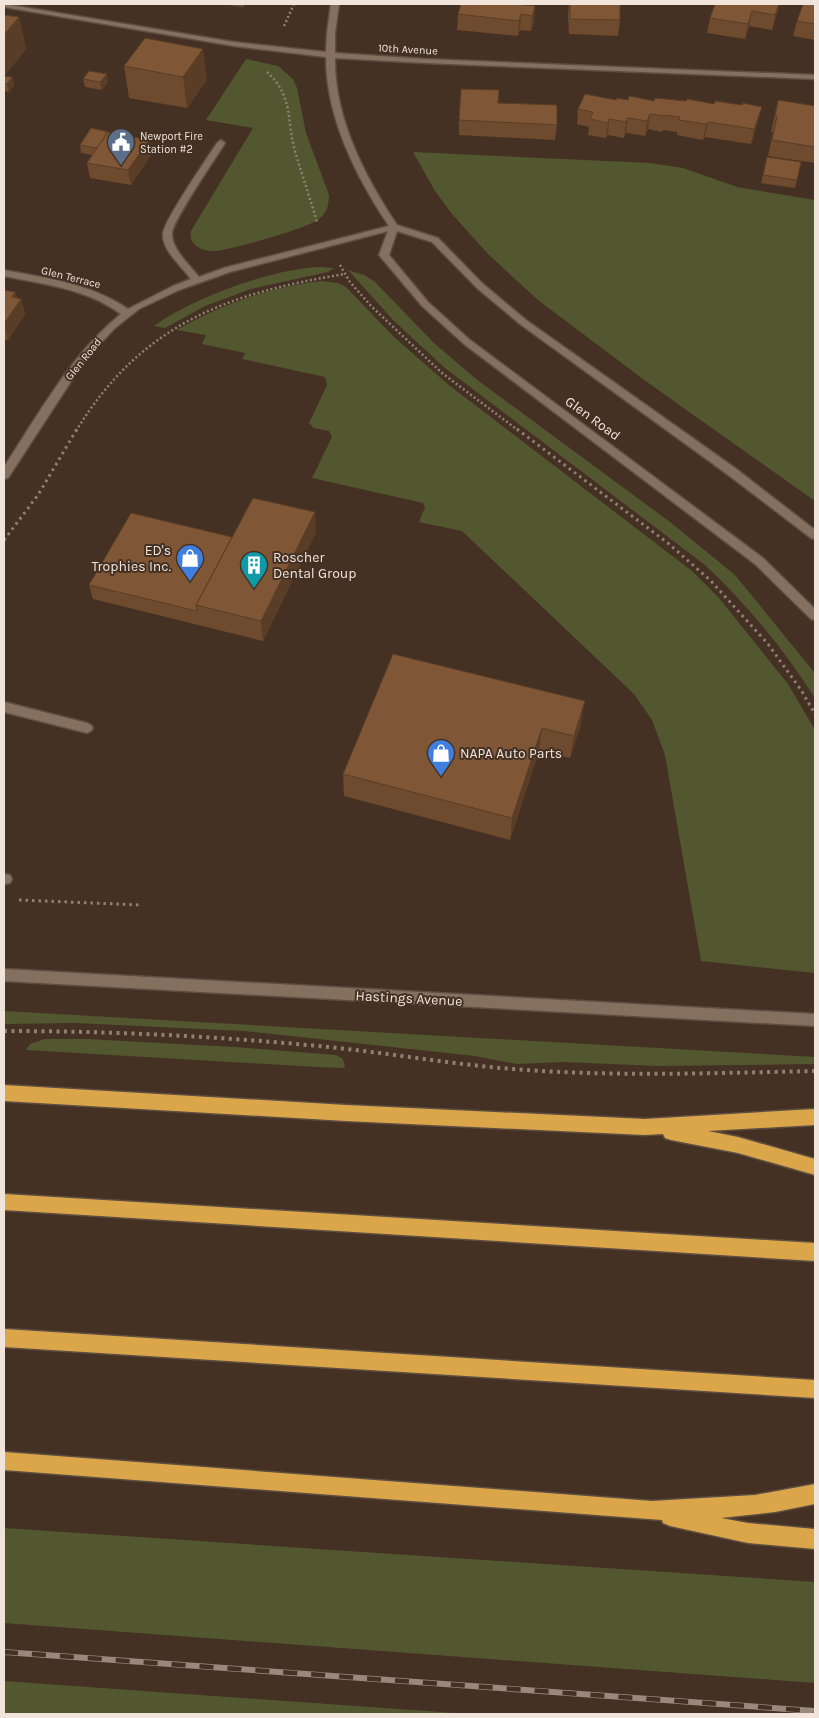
<svg xmlns="http://www.w3.org/2000/svg" width="819" height="1718" font-family="Karla,sans-serif">
<rect width="100%" height="100%" fill="#443123"/>
<g fill="#535730">
<path d="M 246,59 L 278,66 L 293,79 L 297,88 L 306,133 L 329,195 C 329,204 327,213 319,219 C 309,228 227,251 213,251 C 201,251 188,244 191,231 L 253,128 L 206,120 Z"/>
<polygon points="413,152 650,163 683,168 737,187 815,200 815,501 647,382 538,300 488,254 452,214 435,191"/>
<path d="M 321,267 L 334,268 L 328,272 L 251,289 L 205,306 L 165,328 L 154,326 C 192,298 274,268 321,267 Z"/>
<path d="M 348,270 L 364,275 L 374,281 L 434,343 L 476,379 L 670,522 L 735,575 L 814,672 L 815,698 C 784,650 747,604 705,565 L 445,368 L 394,321 Z"/>
<path d="M 322,281 L 338,283 L 346,287 L 394,337 L 450,386 L 692,571 L 719,598 L 788,684 L 815,730 L 815,973 L 701,961 L 665,755 L 652,720 L 634,694 L 462,531 L 419,522 L 425,507 L 423,503 L 312,478 L 332,437 L 329,431 L 314,428 L 309,423 L 327,385 L 325,377 L 242,359 L 245,353 L 202,344 L 206,335 L 177,330 C 220,305 272,286 322,281 Z"/>
<polygon points="4,1011 815,1057 815,1064 659,1066 563,1062 517,1064 475,1056 244,1031 75,1023 4,1024"/>
<polygon points="45,1039 87,1039 234,1047 336,1055 343,1059 345,1068 318,1067 26,1050 30,1044"/>
<polygon points="4,1528 815,1582 815,1683 4,1623"/>
<polygon points="4,1681 469,1714 4,1714"/>
</g>
<g fill="none" stroke-linecap="round" stroke-linejoin="round">
<g stroke="#5d4e41" stroke-width="3">
<g id="minor">
<path d="M 4,4 L 234,42 L 326,52 L 327,33 L 331,4 L 339,4 L 335,33 L 335,53 L 425,59 L 815,75 L 815,79 L 425,63 L 335,58 C 334,118 365,177 397,225 L 438,238 L 483,284 L 526,320 L 735,468 L 815,530 L 815,539 L 811,538 L 727,474 L 520,324 L 477,288 L 432,242 L 397,231 L 389,255 L 428,302 L 470,340 L 763,558 L 815,609 L 815,620 L 811,619 L 755,564 L 464,344 L 422,306 L 379,255 L 388,231 L 230,272 L 179,290 L 139,309 L 115,328 L 85,360 L 8,478 L 4,479 L 4,467 C 39,414 71,354 121,314 C 85,288 46,285 4,276 L 4,270 C 46,278 92,284 128,309 L 173,286 L 191,279 C 182,267 162,250 163,234 C 163,222 208,157 217,143 L 221,140 L 225,143 C 216,158 172,221 172,234 C 172,250 190,265 199,277 L 224,268 L 389,226 C 356,177 326,117 326,57 L 234,46 L 4,7 Z"/>
<polygon points="4,702 87,723 91,725 93,728 91,731 87,733 4,712"/>
<polygon points="4,874 10,875 12,879 10,883 4,884"/>
<polygon points="4,969 815,1014 815,1026 4,981"/>
</g>
</g>
<g stroke="#5d4e41" stroke-width="3">
<g id="highway">
<polygon points="4,1085 346,1105 645,1119 815,1109 815,1125 708,1131 738,1137 815,1159 815,1175 738,1153 671,1140 665,1138 663,1134 645,1135 346,1121 4,1101"/>
<polygon points="4,1194 815,1243 815,1261 4,1210"/>
<polygon points="4,1329 815,1380 815,1398 4,1347"/>
<polygon points="4,1452 652,1501 755,1495 815,1484 815,1504 775,1512 721,1518 748,1523 815,1529 815,1549 748,1543 670,1526 663,1523 662,1520 4,1470"/>
</g>
</g>
<g stroke="#908074" stroke-width="2.5" stroke-dasharray="2 2.5" stroke-linecap="butt">
<polyline points="284,26 294,4"/>
<path d="M 267,72 C 294,97 286,119 295,151 C 302,175 310,198 317,222"/>
<polyline points="340,265 350,282 371,306 442,373 519,431"/>
<path d="M 76,431 C 141,324 228,293 345,274"/>
</g>
<g stroke="#908074" stroke-width="3" stroke-dasharray="2.5 4" stroke-linecap="butt">
<polyline points="517,429 669,544 711,581 768,644 801,690 815,714"/>
<polyline points="4,540 38,495 77,429"/>
<polyline points="19,900 141,905"/>
</g>
<path stroke="#908074" stroke-width="4" stroke-dasharray="3 4.5" stroke-linecap="butt" d="M 4,1031 C 109,1031 214,1036 318,1046 C 383,1052 448,1064 513,1069 C 613,1077 715,1073 815,1071"/>
<use href="#minor" fill="#857060" fill-rule="evenodd"/>
<use href="#highway" fill="#dba649" fill-rule="evenodd"/>
<g stroke="#98887d" stroke-width="6">
<polyline id="rail" points="4,1652 815,1711"/>
</g>
<use href="#rail" stroke="#443123" stroke-width="4.5" stroke-dasharray="14" stroke-linecap="butt"/>
</g>
<g fill="#6e4b2e">
<polygon points="221,4 245,4 243,7"/>
<polygon points="569,4 620,4 620,20 618,36 569,34 568,14"/>
<polygon points="715,4 778,11 772,30 749,26 745,39 707,33 710,18"/>
<polygon points="815,4 815,40 793,36 797,21"/>
<polygon points="535,6 534,21 531,31 520,30 518,36 457,30 458,14"/>
<polygon points="4,15 19,17 26,49 4,76 12,77 14,85 9,92 4,91"/>
<polygon points="124,66 207,80 187,108 129,98"/>
<polygon points="83,79 108,82 102,90 85,87"/>
<polygon points="499,90 498,103 557,125 555,140 459,135 459,120"/>
<polygon points="616,100 628,100 758,122 751,144 705,137 703,140 677,135 677,132 663,130 662,132 648,129 645,136 626,133 624,138 608,135 606,138 588,135 589,127 577,124 578,109"/>
<polygon points="778,100 815,106 815,163 768,156 773,132 771,132"/>
<polygon points="109,133 151,155 131,185 90,178 87,163 92,155 81,153 80,145"/>
<polygon points="767,157 801,162 795,188 761,183"/>
<polygon points="4,290 15,292 17,298 21,299 25,314 8,340 4,339"/>
<polygon points="316,532 263,641 93,599 89,585 232,537"/>
<polygon points="393,654 581,724 570,758 539,751 510,840 344,796 343,774"/>
</g>
<g fill="#5a3d26">
<polygon points="779,4 780,4 778,11 772,30 775,15"/>
<polygon points="535,6 534,21 531,31 532,16"/>
<polygon points="752,11 749,26 745,39 748,24"/>
<polygon points="521,14 520,30 518,36 519,21"/>
<polygon points="19,17 26,49 4,76 4,35"/>
<polygon points="203,49 207,80 187,108 183,77"/>
<polygon points="107,74 108,82 102,90 100,82"/>
<polygon points="12,77 14,85 9,92 7,84"/>
<polygon points="762,107 758,122 751,144 754,129"/>
<polygon points="650,114 648,129 645,136 647,121"/>
<polygon points="628,118 626,133 624,138 626,122"/>
<polygon points="609,119 608,135 606,138 608,123"/>
<polygon points="708,122 705,137 703,140 706,124"/>
<polygon points="149,140 151,155 131,185 128,170"/>
<polygon points="15,292 18,303 21,299 25,314 8,340 4,324 12,297"/>
<polygon points="315,512 316,532 263,641 261,621"/>
<polygon points="585,701 581,724 570,758 574,736"/>
<polygon points="542,728 539,751 510,840 512,818"/>
</g>
<g fill="#805736" stroke="#5a3d26">
<polygon points="461,4 511,4 535,6 532,16 521,14 519,21 458,14"/>
<polygon points="570,4 620,4 620,20 570,19"/>
<polygon points="715,4 779,4 775,15 752,11 748,24 710,18"/>
<polygon points="803,4 815,4 815,24 797,21"/>
<polygon points="4,15 19,17 4,35"/>
<polygon points="145,38 203,49 183,77 124,66"/>
<polygon points="89,71 107,74 100,82 83,79"/>
<polygon points="4,76 12,77 7,84 4,83"/>
<polygon points="461,89 499,90 498,103 557,105 557,125 459,120"/>
<polygon points="585,94 616,100 617,98 628,100 629,96 654,101 655,98 686,101 687,99 714,104 715,101 742,105 743,103 762,107 754,129 708,122 706,124 679,120 680,117 665,115 665,116 650,114 647,121 628,118 626,122 609,119 608,123 590,119 593,112 578,109"/>
<polygon points="778,100 815,106 815,147 772,140 777,116 775,116"/>
<polygon points="91,128 109,132 108,132 97,148 80,145"/>
<polygon points="108,132 149,140 128,170 87,163"/>
<polygon points="767,157 801,162 797,180 763,175"/>
<polygon points="4,290 15,292 12,297 21,299 4,324"/>
<polygon points="253,498 315,512 261,621 196,605"/>
<polygon points="131,513 232,537 196,605 197,611 89,585"/>
<polygon points="393,654 585,701 574,736 542,728 512,818 343,774"/>
</g>
<defs>
<g id="civic-pin" transform="scale(1.4375)"><path d="M0 17L-7.5 6A9.5 9.5 0 1 1 7.5 6Z" fill="#5c6f8a" stroke="#443123"/><path d="M-.6-6.5H3V-4.5H.6V-3L4-1V1h2V6H-6V1h2V-1L-.6-3ZM-1.2 2.5V6h2.4V2.5Z" fill="#fff"/></g>
<g id="shop-pin" transform="scale(1.4375)"><path d="M0 17L-7.5 6A9.5 9.5 0 1 1 7.5 6Z" fill="#3f7fe0" stroke="#443123"/><path d="M-5-2.5h2.3a2.7 3.5 0 0 1 5.4 0H5L5.5 6h-11ZM-1.5-2.5h3a1.5 2.3 0 0 0-3 0Z" fill="#fff"/></g>
<g id="building-pin" transform="scale(1.4375)"><path d="M0 17L-7.5 6A9.5 9.5 0 1 1 7.5 6Z" fill="#0f9aa8" stroke="#443123"/><path d="M-4-6H4V6H1V3H-1V6H-4ZM-2.5-4.3h1.7v1.8h-1.7ZM.8-4.3h1.7v1.8H.8ZM-2.5-1h1.7V.8h-1.7ZM.8-1h1.7V.8H.8Z" fill="#fff"/></g>
</defs>
<g fill-rule="evenodd">
<use href="#civic-pin" x="121" y="142"/>
<use href="#shop-pin" x="190" y="558"/>
<use href="#building-pin" x="254" y="565"/>
<use href="#shop-pin" x="441" y="753"/>
</g>
<g text-anchor="middle" stroke-width="4" stroke-linejoin="round" paint-order="stroke">
<g font-size="11" fill="#f0e4db" stroke="#443123">
<text transform="translate(408 49) rotate(3)" y="4">10th Avenue</text>
<text transform="translate(71 277) rotate(14)" y="4">Glen Terrace</text>
<text transform="translate(83 359) rotate(-51)" y="4">Glen Road</text>
</g>
<g font-size="11" fill="#f0e4db" stroke="#443123" text-anchor="start">
<text x="140" y="140">Newport Fire<tspan x="140" dy="13">Station #2</tspan></text>
</g>
<g font-size="14" fill="#f0e4db" stroke="#443123">
<text transform="translate(593 418) rotate(36)" y="5">Glen Road</text>
<text transform="translate(409 998) rotate(3)" y="5">Hastings Avenue</text>
</g>
<g font-size="14" fill="#f0e4db" stroke="#443123" text-anchor="start">
<text x="171" y="555" text-anchor="end">ED's<tspan x="171" dy="16">Trophies Inc.</tspan></text>
<text x="273" y="562">Roscher<tspan x="273" dy="16">Dental Group</tspan></text>
<text x="460" y="758">NAPA Auto Parts</text>
</g>
</g>
<rect width="819" height="1718" fill="none" stroke="#f0e4db" stroke-width="10"/>
</svg>
